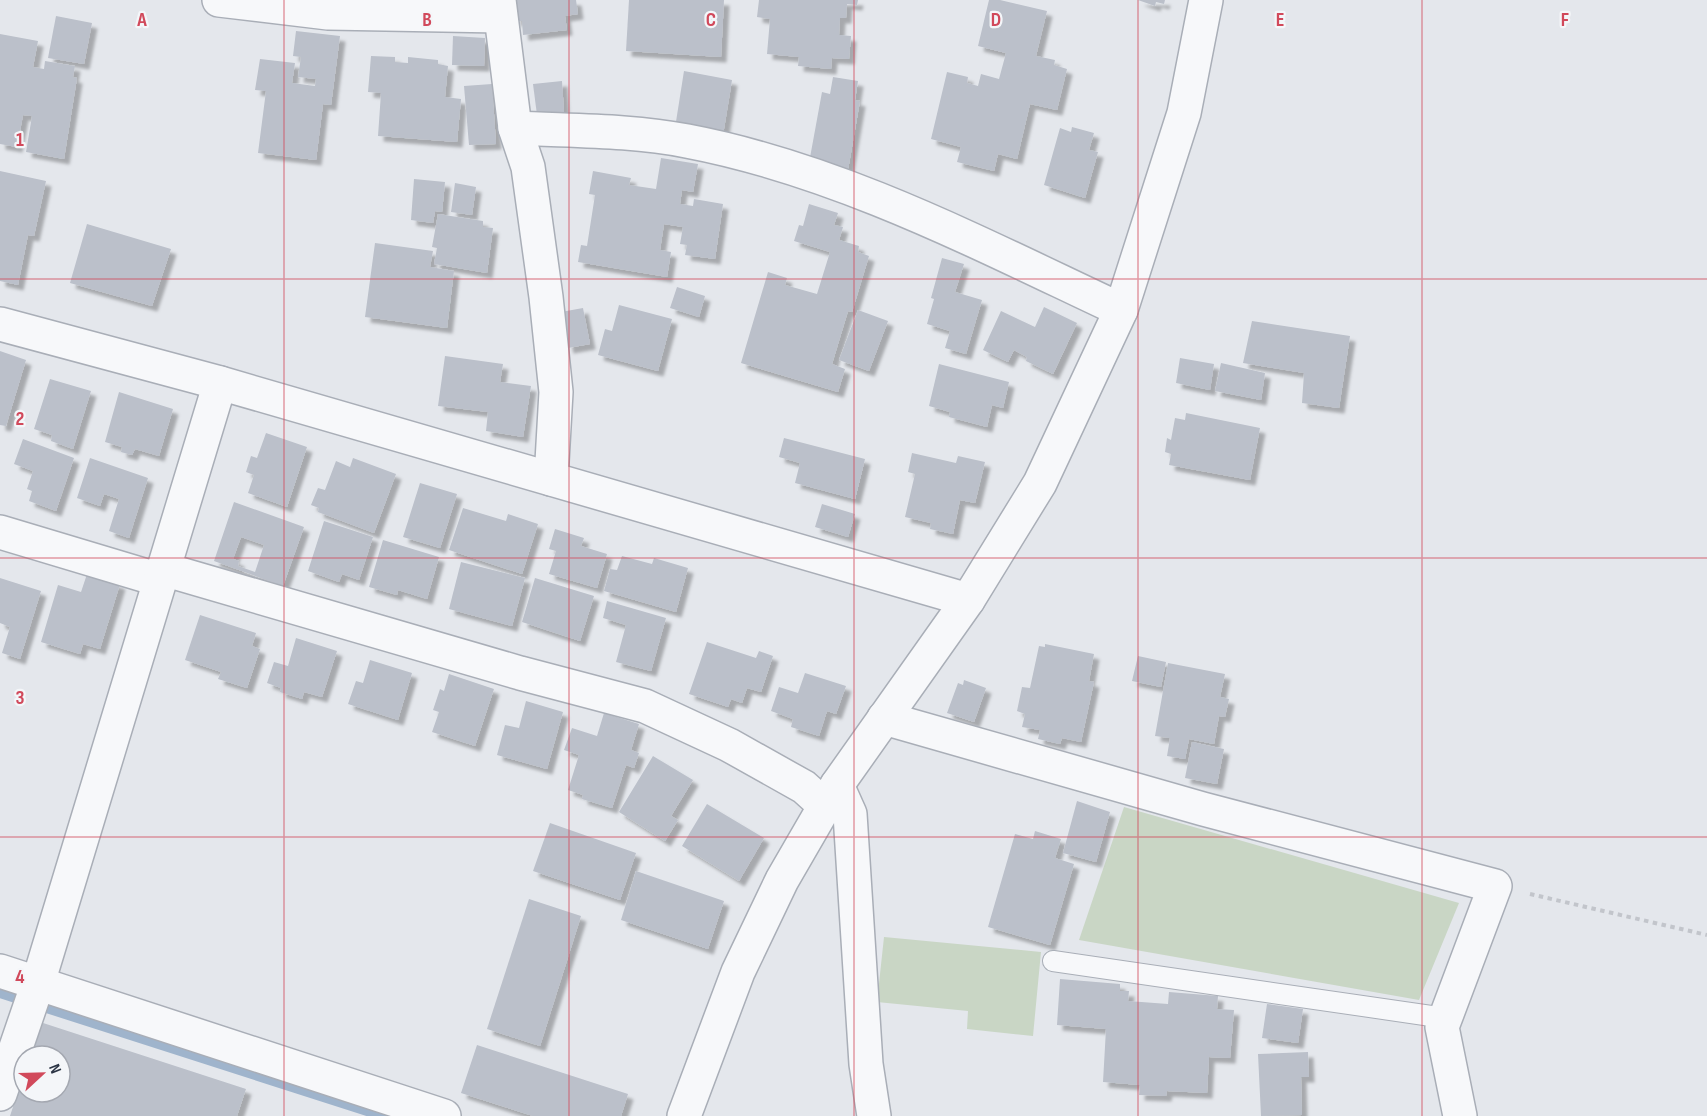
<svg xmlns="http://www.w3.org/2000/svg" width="1707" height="1116" font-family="'Sofia Sans Condensed',sans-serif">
<defs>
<filter id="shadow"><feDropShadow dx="5.5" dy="5.5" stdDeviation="1.5" flood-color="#0004"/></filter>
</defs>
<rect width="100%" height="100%" fill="#e4e7ec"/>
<g fill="#c9d6c5">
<polygon points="1124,807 1459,903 1419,1000 1079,940"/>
<polygon points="884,937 1041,952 1033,1036 967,1029 968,1011 877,1002"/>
</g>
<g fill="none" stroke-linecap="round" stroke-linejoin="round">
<polyline stroke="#9fb4cc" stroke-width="12" points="0,992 386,1116"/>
</g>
<g fill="#bbc0ca" fill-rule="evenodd" filter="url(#shadow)">
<polygon points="513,0 576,0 578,14 565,16 567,30 523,35 522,21 516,21"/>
<polygon points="629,0 724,0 721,57 626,51"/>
<polygon points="759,0 858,0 857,5 847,4 846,18 840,18 839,35 851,36 849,59 832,58 831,69 798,66 799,57 767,54 770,19 757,17"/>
<polygon points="989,0 1000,0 1047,11 1036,56 1055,60 1054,65 1067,69 1057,110 1030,104 1017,159 998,154 994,171 957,162 961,147 931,139 947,72 968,77 967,83 978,86 981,74 999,79 1006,53 978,46"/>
<polygon points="1138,0 1165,0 1164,4 1156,2 1155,6"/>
<polygon points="56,16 92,23 84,64 48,58"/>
<polygon points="296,31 340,36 331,105 323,104 316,160 258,153 266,91 255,90 260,59 295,63 292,83 315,86 316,79 298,77 301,57 293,56"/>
<polygon points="0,34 38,41 33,67 44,69 45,61 75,66 73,77 77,78 64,159 26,152 32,116 23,115 17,147 0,144"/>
<polygon points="453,36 485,38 484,66 452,65"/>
<polygon points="371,56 395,57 395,62 408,63 408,57 438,60 438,64 448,66 445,97 461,99 457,142 378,136 381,93 368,92"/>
<polygon points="684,71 732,80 723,135 675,128"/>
<polygon points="833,77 858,81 855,100 860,101 848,170 809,163 822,92 830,94"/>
<polygon points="562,81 564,113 537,115 533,84"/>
<polygon points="492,84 496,144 469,145 464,86"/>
<polygon points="1072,127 1094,133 1089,150 1098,152 1085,198 1044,185 1060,128 1071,132"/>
<polygon points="661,158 698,164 693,192 682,190 680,204 693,206 694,199 723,204 715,259 685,255 687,245 680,244 683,227 664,224 660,250 671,252 667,277 578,262 581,245 587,246 595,195 589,194 593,171 631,178 629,185 656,189"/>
<polygon points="0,171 46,181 34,236 28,235 18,285 0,281"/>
<polygon points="414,179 445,182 442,212 435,211 433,223 411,220"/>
<polygon points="455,183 476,187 472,215 451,212"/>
<polygon points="809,204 838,213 834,225 843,227 839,240 859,246 858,252 869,256 852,312 848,311 832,364 845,369 838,392 741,363 768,272 787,278 785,285 817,294 830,252 794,241 799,225 803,226"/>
<polygon points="438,214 483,221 483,227 493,228 487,273 434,264 437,248 432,247"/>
<polygon points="87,224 171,249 152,306 70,283"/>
<polygon points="375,243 433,251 430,267 454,271 447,328 365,317"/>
<polygon points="942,258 964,264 955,292 982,300 966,354 945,348 950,331 927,324 934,299 931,298"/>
<polygon points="677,287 705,296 699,317 670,308"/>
<polygon points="619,305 672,319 658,371 598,355 605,329 612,331"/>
<polygon points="1044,307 1077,323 1053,374 1026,361 1027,357 1014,350 1008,362 983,350 1001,311 1035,327"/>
<polygon points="583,308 590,344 568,348 561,312"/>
<polygon points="858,310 888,321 869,371 839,360"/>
<polygon points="1252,321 1350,336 1339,408 1302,403 1304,373 1243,363"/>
<polygon points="0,351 26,360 6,426 0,425"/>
<polygon points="445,356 503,364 500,382 531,386 523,437 486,431 488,412 438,406"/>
<polygon points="1180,358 1214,364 1210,390 1176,383"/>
<polygon points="1221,363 1265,373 1261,400 1215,391"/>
<polygon points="939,364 1009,382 1003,408 992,405 987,427 949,417 950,412 929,406"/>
<polygon points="50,379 91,391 73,449 51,441 52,435 34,429"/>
<polygon points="119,392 173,409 159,456 135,449 132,455 121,452 122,447 105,442"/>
<polygon points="1186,413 1260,428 1250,480 1169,465 1171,454 1165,452 1167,438 1171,440 1175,418 1185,420"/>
<polygon points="266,433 307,447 287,507 248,493 254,475 246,472 251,456 257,458"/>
<polygon points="784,438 865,459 855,499 795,483 800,463 779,457"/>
<polygon points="23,439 74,458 56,511 29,501 32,491 27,489 33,471 14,464"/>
<polygon points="912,453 956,463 958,456 985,462 975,503 960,500 953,534 930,529 931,523 905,517 915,474 908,472"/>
<polygon points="90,458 148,478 129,538 109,531 119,499 104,494 100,506 77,498"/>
<polygon points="353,458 396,474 374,533 318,512 319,508 311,505 318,488 325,490 336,461 350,467"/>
<polygon points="420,483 457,494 440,548 403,537"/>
<path d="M 234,502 L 304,527 L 283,586 L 214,561 ZM 241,537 L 264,545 L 255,572 L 238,566 L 239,561 L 233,559 Z"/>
<polygon points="822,504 855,514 848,537 815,527"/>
<polygon points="463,508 506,521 508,514 538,524 522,574 449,550"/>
<polygon points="324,521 373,537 359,580 342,574 339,582 308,571"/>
<polygon points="555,529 584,538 581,546 607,554 597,588 549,574 556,551 549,549"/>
<polygon points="383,540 439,557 427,599 398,590 397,595 369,587"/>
<polygon points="622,556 652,564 654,558 688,568 676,612 604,591 610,569 617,570"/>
<polygon points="461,562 525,578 512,626 449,609"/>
<polygon points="87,574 120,584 100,649 83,644 80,654 41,642 58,585 81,592"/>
<polygon points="0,578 41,591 20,659 2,653 10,627 0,623"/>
<polygon points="535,578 594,596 580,641 522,622"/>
<polygon points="607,601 666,618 651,671 616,662 626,625 603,618"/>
<polygon points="200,615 256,633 252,646 260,649 247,688 218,679 221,672 185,660"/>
<polygon points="296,638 337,651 322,697 304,692 302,699 280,692 281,688 267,683 274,662 288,666"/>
<polygon points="707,642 756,658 759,651 773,656 761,692 747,688 742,703 731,699 728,707 689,694"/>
<polygon points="1045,644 1094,654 1089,681 1094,682 1081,742 1062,738 1060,744 1038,739 1040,730 1022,727 1025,714 1017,711 1022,687 1030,688 1039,646 1045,647"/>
<polygon points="1138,656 1166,662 1161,687 1132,681"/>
<polygon points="370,660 412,673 398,720 348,704 356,681 363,683"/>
<polygon points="1168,663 1225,674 1220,697 1229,699 1225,717 1219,716 1214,744 1189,739 1185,759 1167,756 1170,738 1155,736"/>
<polygon points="805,673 846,686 836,714 827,711 819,736 791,727 793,719 771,711 779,687 798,693"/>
<polygon points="449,674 494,689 475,746 432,732 439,712 433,710 440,689 444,691"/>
<polygon points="964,680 986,688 974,722 947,713 958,683 963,685"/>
<polygon points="526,701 563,712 547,769 497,755 505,725 519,728"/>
<polygon points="604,713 639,724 631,750 639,753 634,768 626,765 612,808 582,799 583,795 568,790 579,755 564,750 572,728 597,736"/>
<polygon points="1192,742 1224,749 1217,784 1185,778"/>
<polygon points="653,756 693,780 671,816 678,820 665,841 619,812"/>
<polygon points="1077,801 1110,812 1096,862 1063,853"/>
<polygon points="707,804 764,838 739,881 682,846"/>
<polygon points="550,823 636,853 620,900 533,871"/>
<polygon points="1035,831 1061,839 1055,858 1074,864 1050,945 988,927 1015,834 1033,839"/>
<polygon points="636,871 724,901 708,949 621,920"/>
<polygon points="529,899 581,916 540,1046 487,1029"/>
<polygon points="1060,979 1120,984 1120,991 1129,991 1128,1001 1168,1004 1169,992 1218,996 1217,1009 1234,1010 1230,1058 1209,1057 1207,1093 1167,1091 1166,1096 1139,1095 1140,1085 1103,1082 1106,1029 1057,1025"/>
<polygon points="1267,1004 1303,1009 1298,1043 1262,1038"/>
<polygon points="40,1022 246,1089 237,1116 10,1116 24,1073 24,1092 60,1092 60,1056 29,1056"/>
<polygon points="477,1045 628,1094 621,1116 533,1116 461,1093"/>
<polygon points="1308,1052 1309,1077 1301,1077 1302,1115 1261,1116 1258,1054"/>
</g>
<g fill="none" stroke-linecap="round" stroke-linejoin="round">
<g stroke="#a9aeb7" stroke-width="22">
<polyline id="service" points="1053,961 1445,1018"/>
</g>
<g stroke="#a9aeb7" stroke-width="36">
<g id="minor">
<polyline points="219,0 328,13 500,16"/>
<polyline points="499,0 515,128 528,167 546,297 556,392 551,479"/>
<path d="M 515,128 C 572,131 631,130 687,141 C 840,170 982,245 1121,310"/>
<polyline points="0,324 220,383 968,600"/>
<polyline points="0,532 160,580"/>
<polyline points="163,569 520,673 645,706 729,745 804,787 825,806"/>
<polyline points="884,718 1203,809 1495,886 1442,1027 1460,1116"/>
<polyline points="837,785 850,814 866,1064 874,1116"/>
<polyline points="0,971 444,1116"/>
<polyline points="0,1094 38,983 220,383"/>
</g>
</g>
<g stroke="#a9aeb7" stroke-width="36">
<polyline id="tertiary" points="684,1116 738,972 782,880 837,785 968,600 1040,483 1121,310 1184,113 1206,0"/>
</g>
<polyline stroke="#c2c5cb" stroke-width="4" stroke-dasharray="4.5 4.5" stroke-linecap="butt" points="1530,894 1707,935"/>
<use href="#service" stroke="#f7f8fa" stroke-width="20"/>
<use href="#minor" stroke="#f7f8fa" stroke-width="33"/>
<use href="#tertiary" stroke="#f7f8fa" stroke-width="33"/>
</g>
<path fill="none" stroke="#d1495b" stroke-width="1.5" stroke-opacity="0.55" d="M 284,0 L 284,1116M 569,0 L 569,1116M 854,0 L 854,1116M 1138,0 L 1138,1116M 1422,0 L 1422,1116M 0,279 L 1707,279M 0,558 L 1707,558M 0,837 L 1707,837"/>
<g font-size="20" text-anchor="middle" font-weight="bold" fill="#d1495b" stroke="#f4f6f9" stroke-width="4.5" stroke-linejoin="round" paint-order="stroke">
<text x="142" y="26">A</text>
<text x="427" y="26">B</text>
<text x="711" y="26">C</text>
<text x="996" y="26">D</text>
<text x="1280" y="26">E</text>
<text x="1565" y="26">F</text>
<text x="20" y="146">1</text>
<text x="20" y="425">2</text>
<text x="20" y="704">3</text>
<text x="20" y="983">4</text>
</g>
<g transform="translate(42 1074) rotate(68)"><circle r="28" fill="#f4f6f9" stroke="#a4a8b1" stroke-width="1.5"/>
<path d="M0-4.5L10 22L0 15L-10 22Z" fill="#d1495b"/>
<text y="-9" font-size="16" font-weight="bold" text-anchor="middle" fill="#2b3445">N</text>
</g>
</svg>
